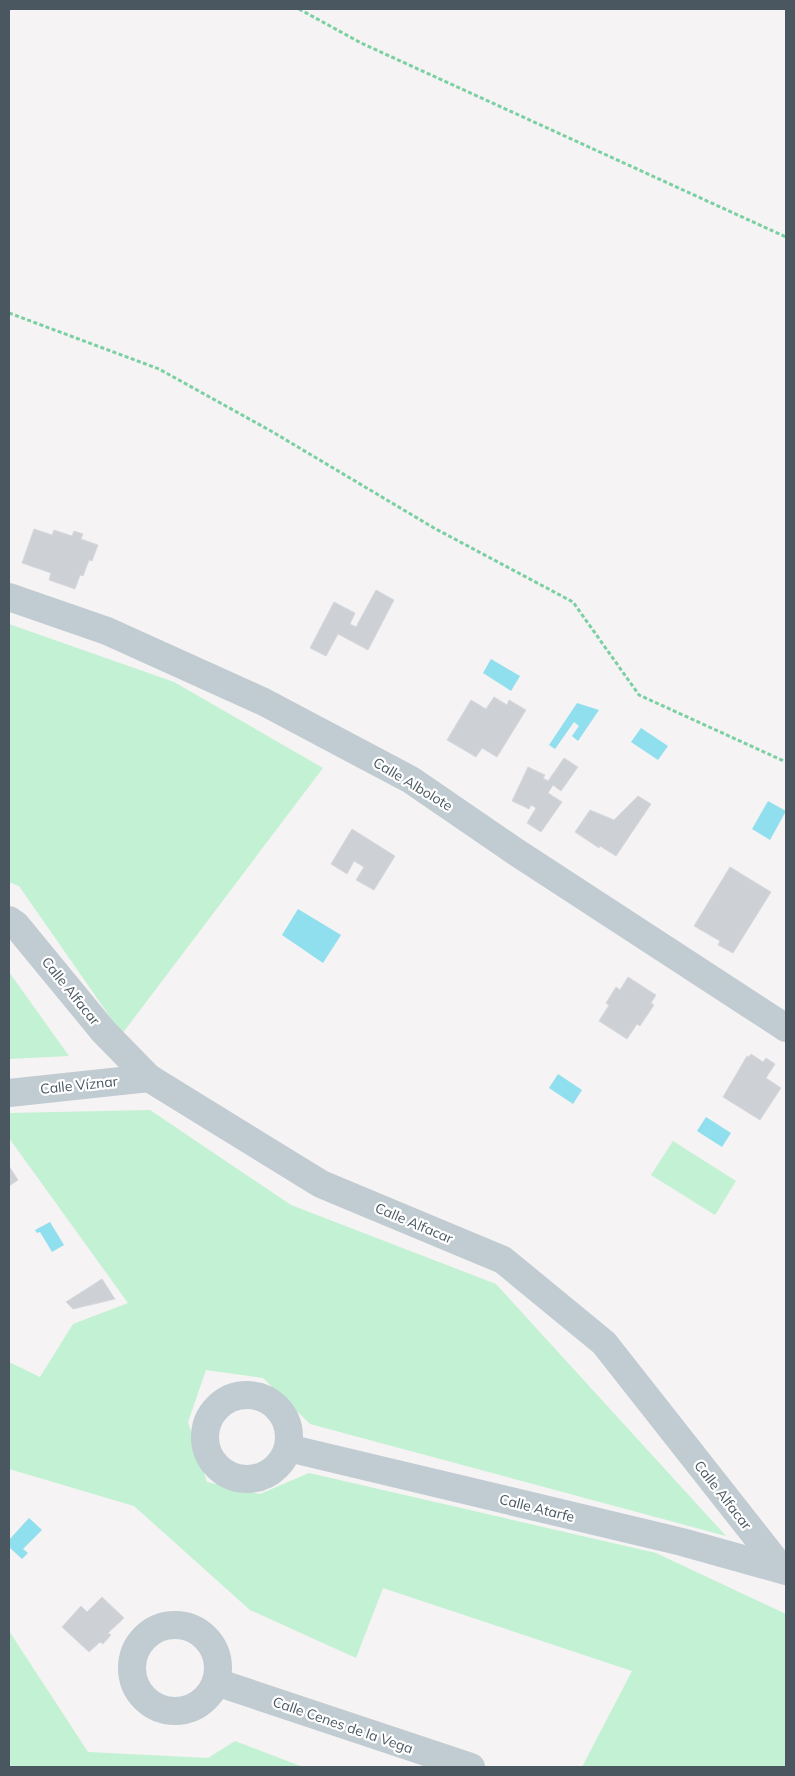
<svg xmlns="http://www.w3.org/2000/svg" width="795" height="1776" font-family="Mulish,sans-serif">
<rect width="100%" height="100%" fill="#f5f3f3"/>
<g fill="#c3f1d3">
<polygon points="9,624 174,682 323,768 122,1034 19,886 9,882"/>
<polygon points="9,972 69,1056 9,1059"/>
<polygon points="150,1110 291,1205 496,1284 726,1536 310,1424 263,1378 206,1370 188,1422 207,1482 260,1494 309,1473 656,1553 786,1614 786,1767 582,1767 632,1671 383,1588 356,1658 250,1610 134,1506 9,1469 9,1362 40,1377 73,1324 128,1303 9,1138 9,1113"/>
<polygon points="673,1141 736,1181 715,1215 651,1175"/>
<polygon points="9,1631 88,1752 208,1758 235,1741 303,1767 9,1767"/>
</g>
<g fill="#90dfee">
<polygon points="491,659 520,676 511,691 483,673"/>
<polygon points="577,703 599,710 578,741 572,736 579,726 574,722 555,749 549,745"/>
<polygon points="641,728 668,746 658,760 631,742"/>
<polygon points="768,801 786,811 770,840 752,829"/>
<polygon points="298,909 341,935 323,963 282,935"/>
<polygon points="558,1074 582,1090 573,1104 549,1088"/>
<polygon points="706,1117 731,1133 722,1147 697,1131"/>
<polygon points="50,1222 64,1245 52,1252 40,1232 37,1233 35,1230"/>
<polygon points="29,1518 42,1530 23,1549 28,1553 22,1559 9,1547 9,1540"/>
</g>
<g fill="#cdd0d5" stroke="#d7d9de">
<polygon points="34,529 52,535 54,530 72,536 74,531 83,534 81,539 98,545 92,561 89,560 83,576 80,575 75,589 49,580 51,573 22,563"/>
<polygon points="376,590 394,600 368,650 338,634 326,656 310,648 334,602 355,613 350,624 356,627"/>
<polygon points="494,697 507,705 509,700 526,710 497,757 482,748 476,757 447,740 471,700 486,709"/>
<polygon points="564,758 578,767 561,791 553,785 548,793 562,802 541,832 527,823 536,808 531,805 529,809 512,801 528,767 545,775 543,778 548,781"/>
<polygon points="638,796 651,804 616,856 600,846 599,848 575,832 590,810 614,820"/>
<polygon points="352,829 395,856 374,890 356,880 364,867 354,861 347,874 331,864"/>
<polygon points="730,867 771,892 733,953 718,945 720,941 694,926"/>
<polygon points="628,977 656,995 651,1003 654,1005 640,1026 637,1024 627,1039 599,1021 609,1005 606,1003 616,987 620,990"/>
<polygon points="751,1054 763,1062 766,1058 775,1064 766,1078 781,1088 760,1120 723,1097 747,1056 749,1057"/>
<polygon points="9,1166 18,1180 9,1186"/>
<polygon points="102,1279 115,1299 73,1309 66,1302"/>
<polygon points="102,1597 124,1618 108,1633 111,1635 103,1644 100,1642 89,1652 62,1627 81,1606 87,1612"/>
</g>
<g fill="none" stroke-linecap="round" stroke-linejoin="round">
<g stroke="#7ad0a2" stroke-width="3" stroke-dasharray="4 2.5" stroke-linecap="butt">
<polyline points="299,9 361,43 786,237"/>
<polyline points="9,313 159,369 271,431 434,528 573,602 639,695 786,762"/>
</g>
<g stroke="#c1cbd2" stroke-width="28">
<polyline points="9,597 107,631 264,702 411,780 516,852 786,1028"/>
<polyline points="9,920 16,925 104,1032 149,1078 321,1184 503,1260 604,1343 782,1569"/>
<polyline points="9,1093 149,1078"/>
<circle cx="247" cy="1437" r="42"/>
<polyline points="288,1448 682,1542 786,1571"/>
<circle cx="175" cy="1668" r="43"/>
<polyline points="216,1682 471,1767"/>
</g>
</g>
<g text-anchor="middle" stroke-width="4.5" stroke-linejoin="round" paint-order="stroke">
<g font-size="14" fill="#4a5761" stroke="#fff">
<text transform="translate(413 784) rotate(31)" y="5">Calle Albolote</text>
<text transform="translate(71 991) rotate(51)" y="5">Calle Alfacar</text>
<text transform="translate(79 1085) rotate(-6)" y="5">Calle Víznar</text>
<text transform="translate(414 1223) rotate(23)" y="5">Calle Alfacar</text>
<text transform="translate(723 1495) rotate(52)" y="5">Calle Alfacar</text>
<text transform="translate(537 1508) rotate(14)" y="5">Calle Atarfe</text>
<text transform="translate(343 1725) rotate(19)" y="5">Calle Cenes de la Vega</text>
</g>
</g>
<rect width="795" height="1776" fill="none" stroke="#4a5761" stroke-width="20"/>
</svg>
